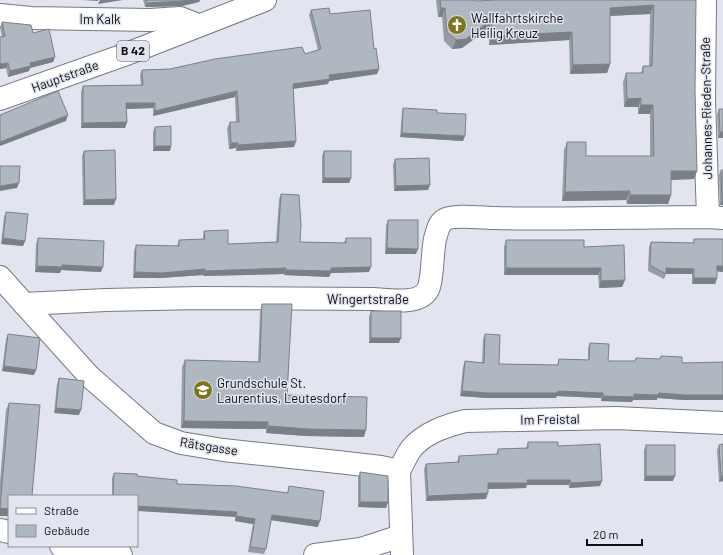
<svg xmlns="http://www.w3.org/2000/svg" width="723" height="555" font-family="Barlow,sans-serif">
<rect width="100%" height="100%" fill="#e2e5f0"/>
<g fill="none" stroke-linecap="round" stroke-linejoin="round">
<g stroke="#777983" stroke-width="24">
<g id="minor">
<polyline points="705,0 704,100 708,217"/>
<polyline points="0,15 31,18 150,20 180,18 198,25"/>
<polyline points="0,277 89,376 154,433 181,443 223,450 338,462 381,467 399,471"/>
<path d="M 24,304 L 106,300 L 199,298 L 374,299 C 388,300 423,306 429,287 C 433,274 432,254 435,239 C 437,233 438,224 444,220 C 453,214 484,218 495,218 C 566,220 637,217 708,217 L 723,218"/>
<path d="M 399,471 C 403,464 406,456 411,449 C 424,433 445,426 465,421 L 616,418 L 723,423"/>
<polyline points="399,471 402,555"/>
<polyline points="0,530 9,532"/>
<polyline points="61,546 78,550 121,555"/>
<polyline points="315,555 361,549 401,536"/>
</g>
</g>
<g stroke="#777983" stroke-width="24">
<polyline id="major" points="0,99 124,55 265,0"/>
</g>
<use href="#minor" stroke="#fff" stroke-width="22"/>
<use href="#major" stroke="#fff" stroke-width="22"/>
</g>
<g fill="#969ea5">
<polygon points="143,0 200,0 199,2 182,6 145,7"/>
<polygon points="436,0 475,0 475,1 696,0 695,91 697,171 694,179 671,180 671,195 668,204 627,204 626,200 562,201 564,150 567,142 586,156 650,156 650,114 638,114 638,107 624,107 623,82 626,73 641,73 643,66 649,66 650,14 610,16 610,64 607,73 570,74 569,40 489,45 489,28 462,48 452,49 444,41 442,17 438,17"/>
<polygon points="311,10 330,14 374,49 379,69 377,74 329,81 328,84 293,89 296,141 294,147 236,151 236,148 229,149 227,128 230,122 236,122 235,97 153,116 153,108 126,109 127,122 125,128 81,128 81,92 83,86 141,85 140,75 142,70 170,69 305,54 318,50 309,15"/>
<polygon points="2,22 33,33 55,57 53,62 30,68 29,71 8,77 6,68 0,69 0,37 2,37 0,27"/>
<polygon points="403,108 437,113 465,136 463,141 400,137 402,112"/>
<polygon points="719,109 723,138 718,138 717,114"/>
<polygon points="155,127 171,146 170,151 153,151 153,132"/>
<polygon points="84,151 114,205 83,205 82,156"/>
<polygon points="324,151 351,178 349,183 322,183 322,156"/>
<polygon points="395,159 428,190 394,191 393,165"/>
<polygon points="721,170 723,205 720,205 719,175"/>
<polygon points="281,194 300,242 344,243 346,238 369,272 331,273 329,277 284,275 284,274 203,276 203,275 160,278 133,278 134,251 136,245 177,246 179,240 203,239 203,236 204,231 228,244 276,242 279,199"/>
<polygon points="6,212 25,241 23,246 1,244 4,217"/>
<polygon points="388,220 416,254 385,254 386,225"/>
<polygon points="38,238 101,272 61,270 60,273 35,272 36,244"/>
<polygon points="694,239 723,239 723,272 717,271 717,278 715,284 692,284 692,274 666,274 664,279 648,271 649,247 651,242 693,243"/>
<polygon points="506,240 584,247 625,280 622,287 599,288 598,275 504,275 504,247"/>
<polygon points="262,304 287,395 364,437 306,436 266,433 266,429 181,428 182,367 185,360 258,362 260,311"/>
<polygon points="371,311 399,343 369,343 369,317"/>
<polygon points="8,334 34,375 2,371 6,339"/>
<polygon points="485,334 499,364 557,365 559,359 588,360 588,348 590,343 608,361 682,363 684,400 657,398 657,400 633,400 632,402 601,401 601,398 557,396 556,398 487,398 460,396 463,367 465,361 482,363 483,339"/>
<polygon points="59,378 79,415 54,413 57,384"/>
<polygon points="9,403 32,495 9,496 9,516 0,516 0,481 6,410"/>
<polygon points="528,442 558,446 600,486 569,488 569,485 527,485 526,488 488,489 486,499 426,501 424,469 426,464 457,462 459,456 496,455 498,449 526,448"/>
<polygon points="723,444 723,481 719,482 717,450 719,445"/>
<polygon points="646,445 673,481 644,481 644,450"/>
<polygon points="360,472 388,502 386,508 358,507 358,477"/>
<polygon points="114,473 177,484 287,493 289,486 318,527 271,520 266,549 264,554 248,552 253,524 235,521 235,517 137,496 112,496 112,478"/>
</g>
<g fill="#7a8186">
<polygon points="82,0 98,0 98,1"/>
<polygon points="100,0 123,0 98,4"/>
<polygon points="188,0 200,0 199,2 182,6 145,7 147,3"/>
<polygon points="654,5 650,14 607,16 610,8"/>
<polygon points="441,8 445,8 442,17 438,17"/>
<polygon points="492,19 489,28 462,48 452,49 456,40"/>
<polygon points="572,32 569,40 489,45 492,36"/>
<polygon points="55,57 53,62 30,68 29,71 8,77 10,71 30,63"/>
<polygon points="8,63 6,68 0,69 0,64"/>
<polygon points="610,64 607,73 570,74 573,65"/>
<polygon points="379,69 377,74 329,81 328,84 291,89 293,84 329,75"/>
<polygon points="237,91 235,97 153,116 155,111"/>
<polygon points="641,98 638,107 624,107 627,99"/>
<polygon points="126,103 155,103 153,108 124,109"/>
<polygon points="641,105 653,105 650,114 638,114"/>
<polygon points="68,115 66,121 0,146 0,142"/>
<polygon points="127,122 125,128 81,128 83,123"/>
<polygon points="720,132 723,132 723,138 718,138"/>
<polygon points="402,133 465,136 463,141 400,137"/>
<polygon points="296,141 294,147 236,151 238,145"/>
<polygon points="231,143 238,143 236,148 229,149"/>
<polygon points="155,146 171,146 170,151 153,151"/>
<polygon points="671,171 697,171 694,179 667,180"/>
<polygon points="324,178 351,178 349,183 322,183"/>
<polygon points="19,183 17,188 0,191 0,186"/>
<polygon points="430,185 428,190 394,191 396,186"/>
<polygon points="630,191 626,200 562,201 565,192"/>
<polygon points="630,195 671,195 668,204 627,204"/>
<polygon points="116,199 114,205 83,205 85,200"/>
<polygon points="722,200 723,200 723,205 720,205"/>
<polygon points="3,238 25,241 23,246 1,244"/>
<polygon points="387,248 418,249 416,254 385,254"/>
<polygon points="62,265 103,267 101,272 61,270 60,273 35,272 37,266"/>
<polygon points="717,266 723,266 723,272 715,271"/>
<polygon points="371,267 369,272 331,273 329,277 284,275 286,270"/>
<polygon points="286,268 284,274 203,276 205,271"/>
<polygon points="506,268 601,268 598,275 504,275"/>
<polygon points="666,268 694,269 692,274 666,274"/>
<polygon points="205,269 203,275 160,278 133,278 135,272"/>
<polygon points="694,278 717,278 715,284 692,284"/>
<polygon points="625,280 622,287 599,288 601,281"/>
<polygon points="371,338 401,338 399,343 369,343"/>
<polygon points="4,366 36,370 34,375 2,371"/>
<polygon points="462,391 558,391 603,393 601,398 557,396 556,398 487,398 460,396"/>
<polygon points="659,393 723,395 723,400 684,400 657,398 657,400 633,400 632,402 601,401 603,396"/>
<polygon points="56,408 81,410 79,415 54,413"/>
<polygon points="184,421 268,422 266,429 181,428"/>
<polygon points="268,426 366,430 364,437 306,436 266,433"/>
<polygon points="646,476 675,476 673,481 644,481"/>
<polygon points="721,476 723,476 723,481 719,482"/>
<polygon points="527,480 570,480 569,485 527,485 526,488 486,489 488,483"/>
<polygon points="602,481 600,486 569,488 571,483"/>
<polygon points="488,493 486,499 426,501 428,496"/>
<polygon points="360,502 388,502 386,508 358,507"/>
<polygon points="137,506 237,512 235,517 137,511"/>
<polygon points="0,508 9,509 9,516 0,516"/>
<polygon points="272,515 320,521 318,527 270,520"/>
<polygon points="236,516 255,519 253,524 235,521"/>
</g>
<g fill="#afb8c0" stroke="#7a8186">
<polygon points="146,0 188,0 183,1 147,3"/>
<polygon points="440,0 475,0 475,1 498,0 696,0 695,91 697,171 671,171 671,195 630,195 630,191 565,192 567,142 586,142 586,156 654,156 653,105 641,105 641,98 627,99 626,73 643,73 643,66 652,66 654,5 610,8 610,64 573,65 572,32 492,36 492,19 466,39 456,40 447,32 445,8 441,8"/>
<polygon points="329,8 330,14 370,10 374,49 376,48 379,69 329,75 330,79 293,84 296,141 238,145 238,143 231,143 230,122 239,122 237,91 155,111 155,103 126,103 127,122 83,123 83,86 143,85 142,70 170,69 215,59 302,47 305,54 321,49 311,10"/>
<polygon points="2,22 31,25 33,33 49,29 55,57 30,63 31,66 10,71 8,63 0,64 0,37 5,36"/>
<polygon points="58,91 68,115 0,142 0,115"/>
<polygon points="403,108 437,110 437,113 466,114 465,136 402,133"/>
<polygon points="719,109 723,109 723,132 720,132"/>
<polygon points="171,126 171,146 155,146 155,127"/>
<polygon points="115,150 116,199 85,200 84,151"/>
<rect x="324" y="151" width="27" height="27"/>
<polygon points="429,158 430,185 396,186 395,159"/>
<polygon points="0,166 20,166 19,183 0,186"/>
<polygon points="721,170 723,170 723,200 722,200"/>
<polygon points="281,194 299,195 301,225 300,242 346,243 346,238 371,238 371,267 331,268 331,271 286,270 286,268 205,271 205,269 162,273 135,272 136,245 179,246 179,240 205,239 204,231 228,230 228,244 278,242"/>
<polygon points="6,212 28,214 25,241 3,238"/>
<polygon points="388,220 418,220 418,249 387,248"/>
<polygon points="38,238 104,241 103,267 62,265 62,267 37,266"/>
<polygon points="694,239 723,239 723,266 717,266 717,278 694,278 694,269 666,268 666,274 650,265 651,242 694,243"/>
<polygon points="506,240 584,240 584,247 624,245 625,280 601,281 601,268 506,268"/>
<polygon points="262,304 292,304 287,395 367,397 366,430 308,429 268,426 268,422 184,421 185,360 260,362"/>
<rect x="371" y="311" width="30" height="27"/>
<polygon points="8,334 40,338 36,370 4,366"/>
<polygon points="485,334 500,335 499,364 558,365 559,359 589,360 590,343 609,344 608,361 635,361 636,358 660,359 661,356 682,357 682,363 723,362 723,395 685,395 659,393 658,395 634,394 634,397 603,396 603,393 558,391 558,393 489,393 462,391 465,361 484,363"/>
<polygon points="59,378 84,381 81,410 56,408"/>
<polygon points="9,403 40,405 32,495 42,496 9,496 9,509 0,508"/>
<polygon points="528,442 558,442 558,446 600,444 602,481 571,483 570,480 527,480 528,483 488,483 488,493 428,496 426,464 459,462 459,456 498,454 498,449 528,448"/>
<polygon points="723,444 723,476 721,476 719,445"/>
<rect x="646" y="445" width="29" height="31"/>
<polygon points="360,472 388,476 388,502 360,502"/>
<polygon points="114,473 137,474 137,476 177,480 177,484 236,486 288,493 289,486 324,491 320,521 272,515 266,549 250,547 255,519 236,516 237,512 137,506 137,496 113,496"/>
</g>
<defs>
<g id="church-disc" transform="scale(1)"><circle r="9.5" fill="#7f7417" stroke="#e2e5f0"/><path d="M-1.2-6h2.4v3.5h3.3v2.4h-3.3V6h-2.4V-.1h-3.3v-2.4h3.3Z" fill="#fff"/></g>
<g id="school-disc" transform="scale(1)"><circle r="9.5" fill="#7f7417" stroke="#e2e5f0"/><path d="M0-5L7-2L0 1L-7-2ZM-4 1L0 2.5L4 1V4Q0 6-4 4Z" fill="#fff"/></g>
</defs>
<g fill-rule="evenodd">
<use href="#church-disc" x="457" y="25"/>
<use href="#school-disc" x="203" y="390"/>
</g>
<g text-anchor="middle" stroke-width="3" stroke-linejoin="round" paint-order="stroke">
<rect fill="#e2e5f0" stroke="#4e4f55" stroke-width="1" x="117" y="41" width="32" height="20" rx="3"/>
<g font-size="12" font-weight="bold" fill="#0e0f12">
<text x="133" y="55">B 42</text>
</g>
<g font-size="13" fill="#0e0f12" stroke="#e2e5f0" text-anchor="start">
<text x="471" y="23">Wallfahrtskirche<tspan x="471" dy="15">Heilig Kreuz</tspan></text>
<text x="217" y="388">Grundschule St.<tspan x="217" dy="15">Laurentius, Leutesdorf</tspan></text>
</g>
<g font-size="13" fill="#0e0f12" stroke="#e2e5f0">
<text x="100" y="24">Im Kalk</text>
<text transform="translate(65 76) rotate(-20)" y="5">Hauptstraße</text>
<text transform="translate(706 108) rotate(-91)" y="5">Johannes-Rieden-Straße</text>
<text x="368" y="304">Wingertstraße</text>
<text transform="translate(550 419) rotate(-1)" y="5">Im Freistal</text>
<text transform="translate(209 446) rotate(9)" y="5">Rätsgasse</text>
</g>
</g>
<rect x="8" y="495" width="130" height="52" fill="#e2e5f0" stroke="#8d8f97"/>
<rect x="16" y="508" width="20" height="6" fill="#ffffff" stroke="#8d8f97"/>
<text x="44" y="515" font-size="12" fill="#0e0f12">Straße</text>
<rect x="16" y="525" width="20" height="12" fill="#afb8c0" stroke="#8d8f97"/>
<text x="44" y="535" font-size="12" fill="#0e0f12">Gebäude</text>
<path d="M587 539v6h55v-6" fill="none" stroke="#0e0f12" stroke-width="2"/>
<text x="593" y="539" font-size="12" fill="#0e0f12" stroke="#e2e5f0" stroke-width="3" paint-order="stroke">20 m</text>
</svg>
